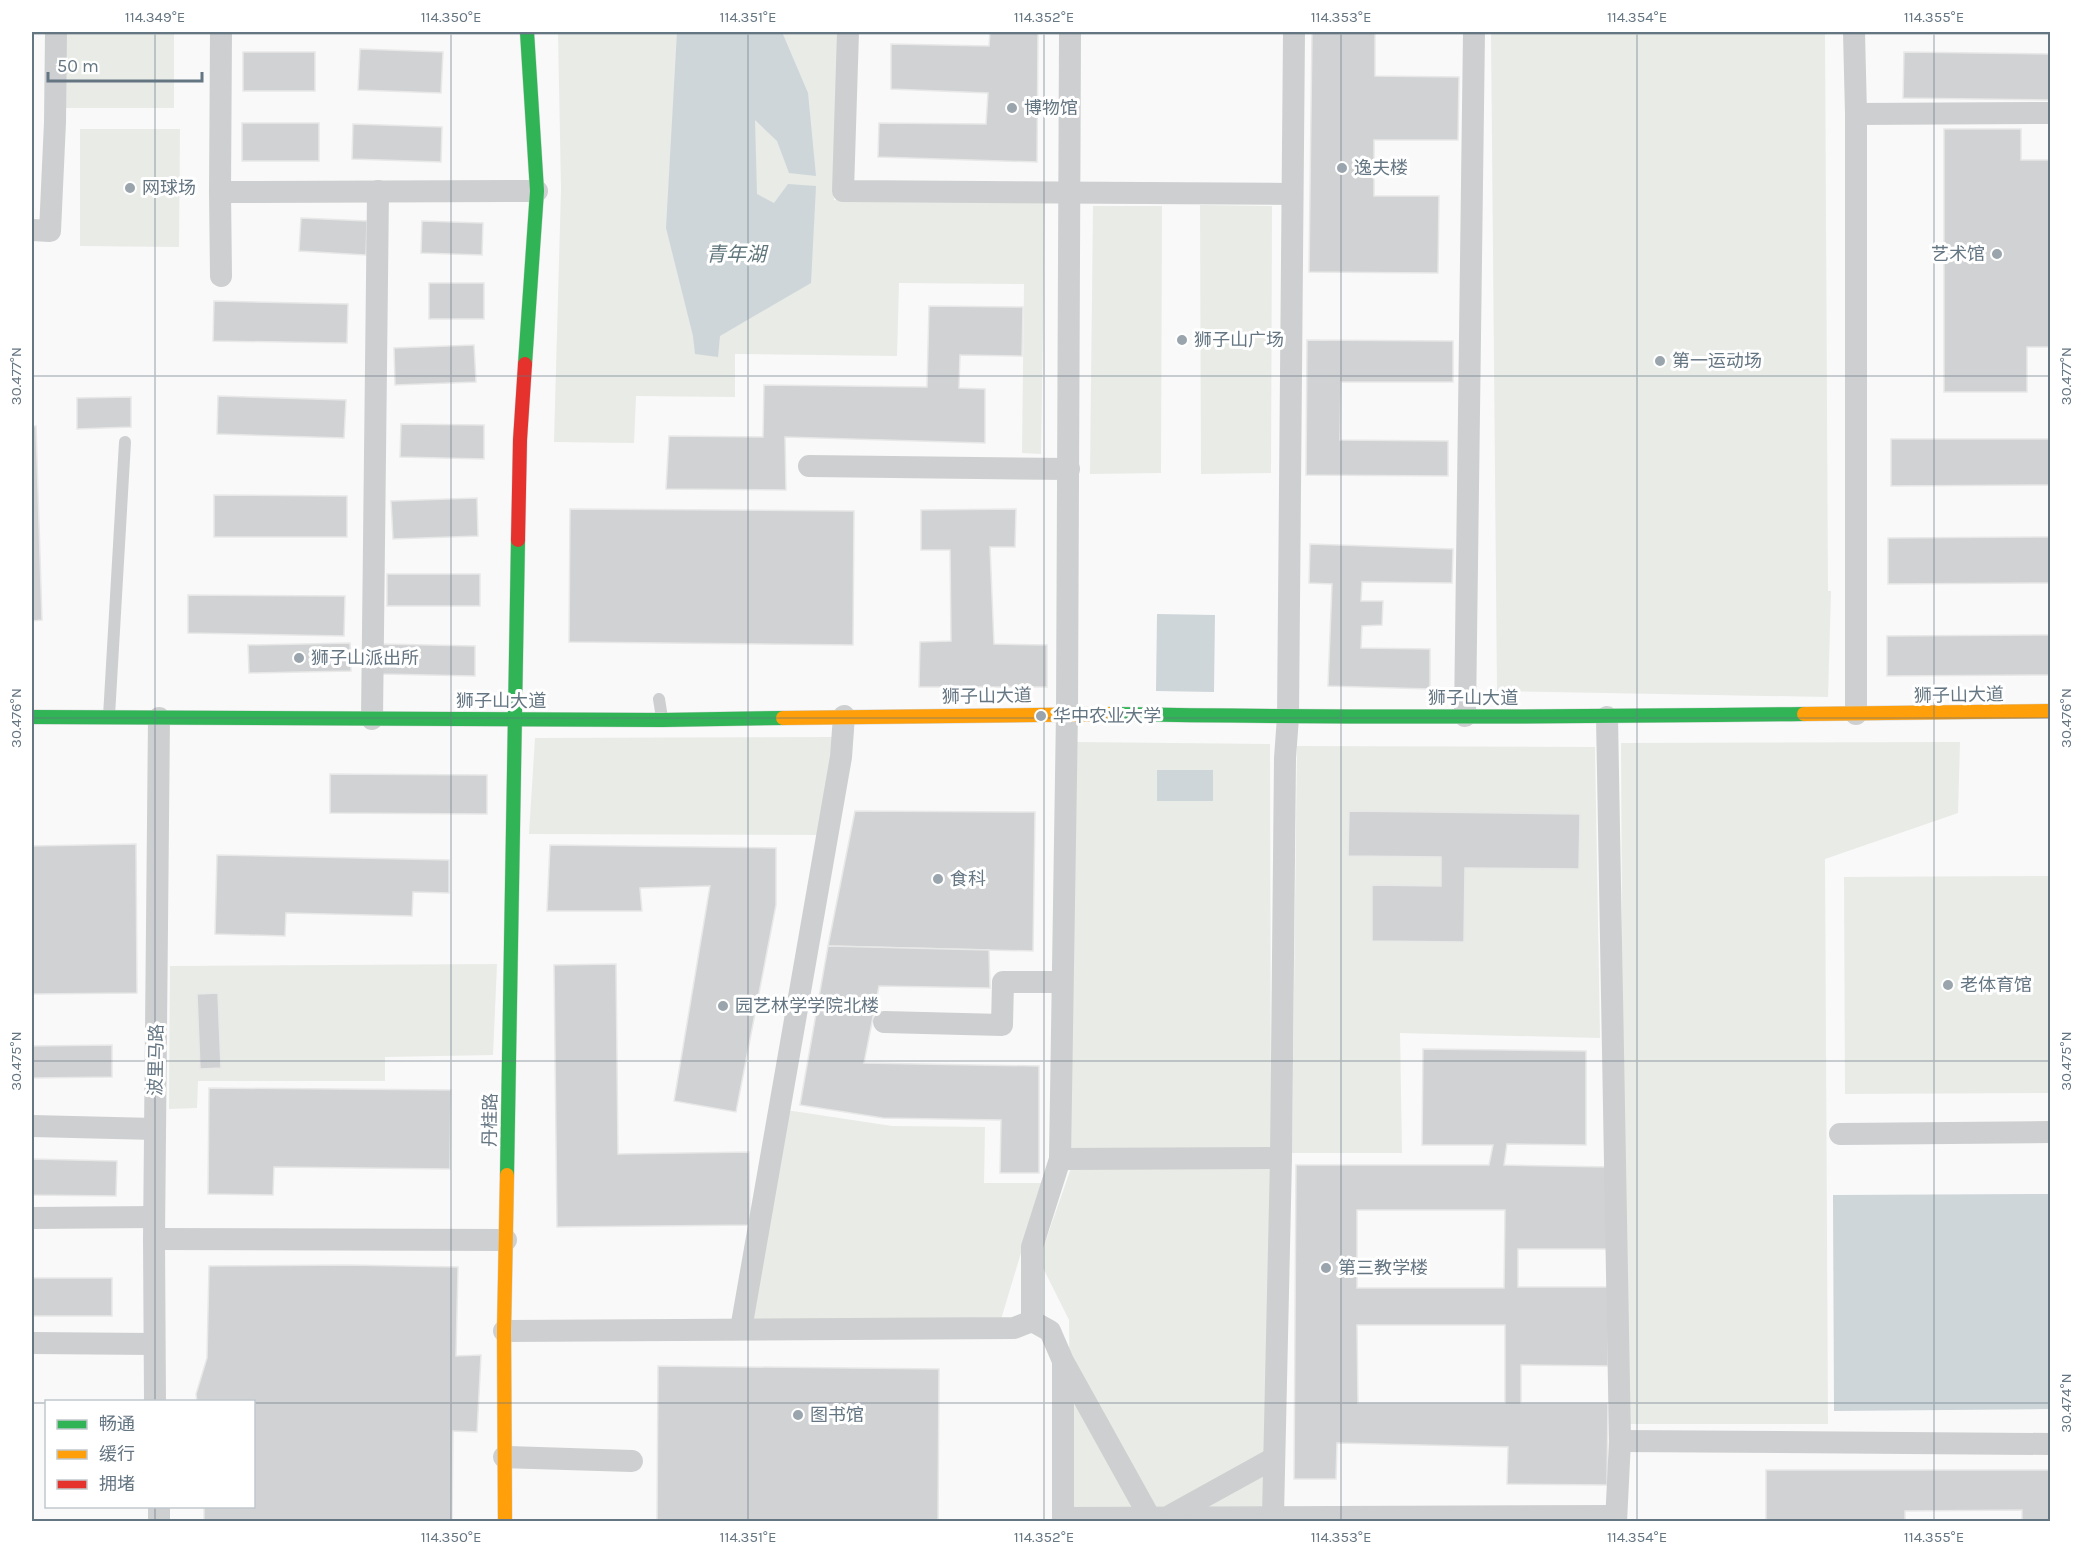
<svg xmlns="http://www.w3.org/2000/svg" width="2082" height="1553" font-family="Karla,'Noto Sans SC',sans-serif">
<rect width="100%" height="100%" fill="#f9f9f9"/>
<g fill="#e8ebe6">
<polygon points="63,32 174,32 174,108 64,108"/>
<polygon points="558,32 840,32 834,200 1045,202 1041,454 1022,453 1024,284 899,283 897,356 735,354 735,397 636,396 634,443 554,442 561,189"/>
<polygon points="1491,32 1825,32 1828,591 1831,591 1828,697 1497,691"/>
<polygon points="80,129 180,129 179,247 80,246"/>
<polygon points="1200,205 1272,206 1271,473 1201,474"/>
<polygon points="1093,206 1162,206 1161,473 1090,474"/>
<polygon points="835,737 817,835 529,834 535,738"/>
<polygon points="1075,742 1270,744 1271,1169 1265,1507 1071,1508 1069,1320 1039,1260 1070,1171"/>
<polygon points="1960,742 1958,813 1825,859 1828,1424 1625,1424 1621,743"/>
<polygon points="1297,746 1595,747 1600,1038 1400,1033 1402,1153 1292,1153"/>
<polygon points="2050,876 2050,1093 1845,1094 1844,877"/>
<polygon points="497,964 493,1055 385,1057 385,1081 198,1081 197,1108 169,1109 170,966"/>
<polygon points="786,1110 892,1126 985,1127 984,1183 1042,1183 999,1326 749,1322"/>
</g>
<g fill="#ced6d9">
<polygon points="677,32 782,32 808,93 816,176 789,173 777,141 755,120 757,194 774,203 788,184 816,186 811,283 720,336 718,357 695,354 693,336 666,228"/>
<polygon points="1157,614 1215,615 1214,692 1156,691"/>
<rect x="1157" y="770" width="56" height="31"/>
<polygon points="2050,1194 2050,1409 1834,1411 1833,1195"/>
</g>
<g fill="#d0d2d3" stroke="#e8e8e8" stroke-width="1.5" fill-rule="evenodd">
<polygon points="990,32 1038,32 1037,162 878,157 879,123 986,124 988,93 891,89 891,44 989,46"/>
<polygon points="1312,32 1375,32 1375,76 1459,77 1458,140 1374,140 1374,196 1439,196 1438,273 1309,272"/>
<polygon points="360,49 443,52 441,93 358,90"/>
<rect x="243" y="52" width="72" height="39"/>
<polygon points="1904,52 2050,54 2050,100 1903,98"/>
<rect x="242" y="123" width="77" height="38"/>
<polygon points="353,124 442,127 441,162 352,159"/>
<polygon points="1944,129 2021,129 2021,160 2050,160 2050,347 2027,347 2027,392 1944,392"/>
<polygon points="301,218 367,221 366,255 299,251"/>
<polygon points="422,221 483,223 482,255 421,253"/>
<rect x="429" y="283" width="55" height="36"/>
<polygon points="214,301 348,304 347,343 213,341"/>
<polygon points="929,306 1023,307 1022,356 960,355 959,388 985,389 985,443 785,437 786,490 666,489 669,436 763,437 764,385 927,387"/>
<polygon points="1307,340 1453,341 1453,382 1341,382 1340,440 1448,441 1448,476 1306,475"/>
<polygon points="474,345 476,382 395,385 394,348"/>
<polygon points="218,396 346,400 344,438 217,434"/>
<polygon points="131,397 131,427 77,429 77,398"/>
<polygon points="401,424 484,425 484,459 400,457"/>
<polygon points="32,426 36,426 42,620 32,621"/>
<polygon points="1891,439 2050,439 2050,485 1891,486"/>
<polygon points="214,495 347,496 347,537 214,537"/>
<polygon points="477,498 478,536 393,539 391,501"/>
<polygon points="570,509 854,511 853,645 569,642"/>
<polygon points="1016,509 1015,547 990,547 994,644 1047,645 1047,687 919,687 920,642 951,641 950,550 921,550 921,510"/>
<polygon points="2050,537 2050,583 1888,584 1888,538"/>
<polygon points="1310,544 1453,549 1452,583 1362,582 1361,601 1383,601 1382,625 1362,626 1361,648 1430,649 1430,689 1328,686 1332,584 1309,583"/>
<rect x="387" y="574" width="93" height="32"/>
<polygon points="188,595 345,596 344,636 188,633"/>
<polygon points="2050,635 2050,675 1887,676 1887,636"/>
<polygon points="350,643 351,671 249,673 248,645"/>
<polygon points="382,644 475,646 475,676 382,674"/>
<polygon points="330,774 487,775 487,814 330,813"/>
<polygon points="855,811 1035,812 1033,951 828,946"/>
<polygon points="1349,811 1580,814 1579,869 1465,868 1464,942 1372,941 1372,885 1441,886 1441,857 1348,856"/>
<polygon points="136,844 137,993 32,994 32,846"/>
<polygon points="550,845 776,848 776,905 736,1112 674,1101 710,886 640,888 642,911 547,911"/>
<polygon points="217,855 449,860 449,893 413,892 412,916 286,913 285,936 215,934"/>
<polygon points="828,946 989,950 990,988 879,986 864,1063 1039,1066 1039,1173 1000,1173 1001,1120 883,1118 800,1105"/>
<polygon points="616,964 618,1154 749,1152 750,1225 557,1227 554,965"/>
<polygon points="218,993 221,1068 200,1069 197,994"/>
<polygon points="112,1045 112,1077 32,1078 32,1046"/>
<path d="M 1423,1049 L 1586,1051 L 1586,1145 L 1507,1144 L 1504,1165 L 1610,1167 L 1610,1249 L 1518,1249 L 1518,1287 L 1608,1287 L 1608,1366 L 1521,1365 L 1521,1403 L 1608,1403 L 1607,1485 L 1507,1484 L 1508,1447 L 1337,1443 L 1336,1479 L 1294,1479 L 1296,1165 L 1489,1165 L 1493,1145 L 1422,1145 ZM 1357,1210 L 1505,1210 L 1504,1288 L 1357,1288 ZM 1357,1325 L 1505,1325 L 1505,1403 L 1358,1403 Z"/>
<polygon points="209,1088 451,1090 450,1169 274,1167 273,1195 208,1194"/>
<polygon points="32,1159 117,1161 116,1196 32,1195"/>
<polygon points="347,1265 458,1267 456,1356 481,1355 477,1432 453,1431 452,1522 204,1522 204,1506 254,1506 254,1402 197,1402 196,1394 207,1358 209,1266"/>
<rect x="32" y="1278" width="80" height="38"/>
<polygon points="658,1366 939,1369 938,1522 657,1522"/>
<polygon points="1766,1470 2050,1470 2050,1522 2022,1522 2022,1510 1905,1511 1905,1522 1766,1522"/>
</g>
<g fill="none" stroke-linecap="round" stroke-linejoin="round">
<g stroke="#d5d6d7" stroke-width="15">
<g id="fast">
<polyline points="525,364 537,191 527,32"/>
<path d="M 1113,714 C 1344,718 1574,717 1804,714"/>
<polyline points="32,717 662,720 783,718"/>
<polyline points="507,1175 518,540"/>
</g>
</g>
<g stroke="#d5d6d7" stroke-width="15">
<g id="slow">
<polyline points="1804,714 2050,711"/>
<polyline points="783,718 1113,714"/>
<polyline points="505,1522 504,1331 507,1175"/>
</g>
</g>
<g stroke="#d5d6d7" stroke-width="15">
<polyline id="jam" points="518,540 520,440 525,364"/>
</g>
<g stroke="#cecfd0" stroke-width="12">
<polyline points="659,699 662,718"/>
<polyline points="109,716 125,442"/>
</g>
<g stroke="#cecfd0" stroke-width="22">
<polyline points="221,32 220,192 537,191"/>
<polyline points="848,32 843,191 1292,194"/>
<polyline points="1854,32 1856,114 1856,714"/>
<polyline points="1856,114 2050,113"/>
<polyline points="220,192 221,276"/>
<polyline points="32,230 50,231 55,122 56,32"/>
<polyline points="809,466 1069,469"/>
<polyline points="1465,716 1474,32"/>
<polyline points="1607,717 1620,1441 1616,1522"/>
<polyline points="372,719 378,191"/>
<polyline points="884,1022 1002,1025 1003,982 1062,982"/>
<polyline points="32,1126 155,1129"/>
<polyline points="1840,1134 2050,1132"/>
<polyline points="1060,1159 1281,1158"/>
<polyline points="32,1218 154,1217"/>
<polyline points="154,1239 506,1240"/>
<polyline points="1032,1321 1032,1247 1060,1159 1067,713 1070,32"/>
<polyline points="741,1329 841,757 844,716"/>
<polyline points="504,1331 1014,1328 1032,1321 1050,1331 1063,1361 1149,1516"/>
<polyline points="32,1343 153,1344"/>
<polyline points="1063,1364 1063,1518 1616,1516"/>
<polyline points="155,1402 154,1239 159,718"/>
<polyline points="1620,1441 2050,1444"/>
<polyline points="504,1457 632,1461"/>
<polyline points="159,1506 159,1522"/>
<polyline points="1171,1515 1274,1458"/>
<polyline points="1273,1516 1281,1158 1285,758 1288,717 1294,32"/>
</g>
<use href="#fast" stroke="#30b455" stroke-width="14"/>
<use href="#slow" stroke="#ff9f0a" stroke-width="14"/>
<use href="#jam" stroke="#e5322d" stroke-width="14"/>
</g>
<path fill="none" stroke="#657683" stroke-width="1.5" stroke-opacity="0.45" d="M 155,32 L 155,1402M 451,32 L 451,1522M 748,32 L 748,1522M 1044,32 L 1044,1522M 1341,32 L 1341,1522M 1637,32 L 1637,1522M 1934,32 L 1934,1522M 32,34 L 2050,34M 32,376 L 2050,376M 32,718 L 2050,718M 32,1061 L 2050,1061M 32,1403 L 46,1403M 254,1403 L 2050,1403M 155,1506 L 155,1522"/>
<g fill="#99a4ac" stroke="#fff" stroke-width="2">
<circle cx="1012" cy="108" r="6"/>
<circle cx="1342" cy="168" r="6"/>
<circle cx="130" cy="188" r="6"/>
<circle cx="1997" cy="254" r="6"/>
<circle cx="1182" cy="340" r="6"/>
<circle cx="1660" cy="361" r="6"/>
<circle cx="299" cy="658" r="6"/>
<circle cx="1041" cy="716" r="6"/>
<circle cx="938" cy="879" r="6"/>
<circle cx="1948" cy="985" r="6"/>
<circle cx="723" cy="1006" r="6"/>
<circle cx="1326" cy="1268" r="6"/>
<circle cx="798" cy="1415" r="6"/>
</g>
<g text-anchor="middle" stroke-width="6" stroke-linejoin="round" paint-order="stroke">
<g font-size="18" fill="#657683" stroke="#fff" text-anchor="start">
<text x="1024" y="114">博物馆</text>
<text x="1354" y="174">逸夫楼</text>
<text x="142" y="194">网球场</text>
<text x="1985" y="260" text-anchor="end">艺术馆</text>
<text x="1194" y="346">狮子山广场</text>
<text x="1672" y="367">第一运动场</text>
<text x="311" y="664">狮子山派出所</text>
<text x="1053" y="722">华中农业大学</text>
<text x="950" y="885">食科</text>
<text x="1960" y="991">老体育馆</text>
<text x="735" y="1012">园艺林学学院北楼</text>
<text x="1338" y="1274">第三教学楼</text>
<text x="810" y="1421">图书馆</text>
</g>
<g font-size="18" fill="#657683" stroke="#fff">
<text transform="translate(1959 695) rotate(-1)" y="6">狮子山大道</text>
<text transform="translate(987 696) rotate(-1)" y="6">狮子山大道</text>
<text x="1473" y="704">狮子山大道</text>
<text x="501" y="707">狮子山大道</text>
<text transform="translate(156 1060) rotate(-89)" y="6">波里马路</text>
<text transform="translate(490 1120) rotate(-89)" y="6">丹桂路</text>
</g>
<g font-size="20" font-style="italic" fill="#60757c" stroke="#fff">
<text x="736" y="261">青年湖</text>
</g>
</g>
<rect width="2082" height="1553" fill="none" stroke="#ffffff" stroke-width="66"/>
<rect x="45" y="1400" width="210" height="108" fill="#ffffff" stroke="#c1c8cd" stroke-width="1.5"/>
<rect x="57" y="1420" width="30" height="9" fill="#30b455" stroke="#c1c8cd" stroke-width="1.5"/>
<text x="99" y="1430" font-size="18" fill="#657683">畅通</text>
<rect x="57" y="1450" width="30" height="9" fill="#ff9f0a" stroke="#c1c8cd" stroke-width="1.5"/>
<text x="99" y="1460" font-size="18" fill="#657683">缓行</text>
<rect x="57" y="1480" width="30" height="9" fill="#e5322d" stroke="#c1c8cd" stroke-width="1.5"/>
<text x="99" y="1490" font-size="18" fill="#657683">拥堵</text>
<path d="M48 72v9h154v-9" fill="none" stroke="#657683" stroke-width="3"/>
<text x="57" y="72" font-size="18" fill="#657683" stroke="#ffffff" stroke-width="4.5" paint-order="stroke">50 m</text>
<rect x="33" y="33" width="2016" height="1487" fill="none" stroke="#657683" stroke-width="2"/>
<g font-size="15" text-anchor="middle" fill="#657683">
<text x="155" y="22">114.349°E</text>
<text x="451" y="22">114.350°E</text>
<text x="748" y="22">114.351°E</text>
<text x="1044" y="22">114.352°E</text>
<text x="1341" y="22">114.353°E</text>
<text x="1637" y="22">114.354°E</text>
<text x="1934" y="22">114.355°E</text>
<text transform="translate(16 376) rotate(-90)" y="5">30.477°N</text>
<text transform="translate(2066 376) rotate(-90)" y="5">30.477°N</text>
<text transform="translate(16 718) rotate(-90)" y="5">30.476°N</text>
<text transform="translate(2066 718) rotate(-90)" y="5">30.476°N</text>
<text transform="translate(16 1061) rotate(-90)" y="5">30.475°N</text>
<text transform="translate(2066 1061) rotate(-90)" y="5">30.475°N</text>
<text transform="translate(2066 1403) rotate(-90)" y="5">30.474°N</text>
<text x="451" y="1542">114.350°E</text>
<text x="748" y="1542">114.351°E</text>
<text x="1044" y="1542">114.352°E</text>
<text x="1341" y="1542">114.353°E</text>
<text x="1637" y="1542">114.354°E</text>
<text x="1934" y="1542">114.355°E</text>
</g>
</svg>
